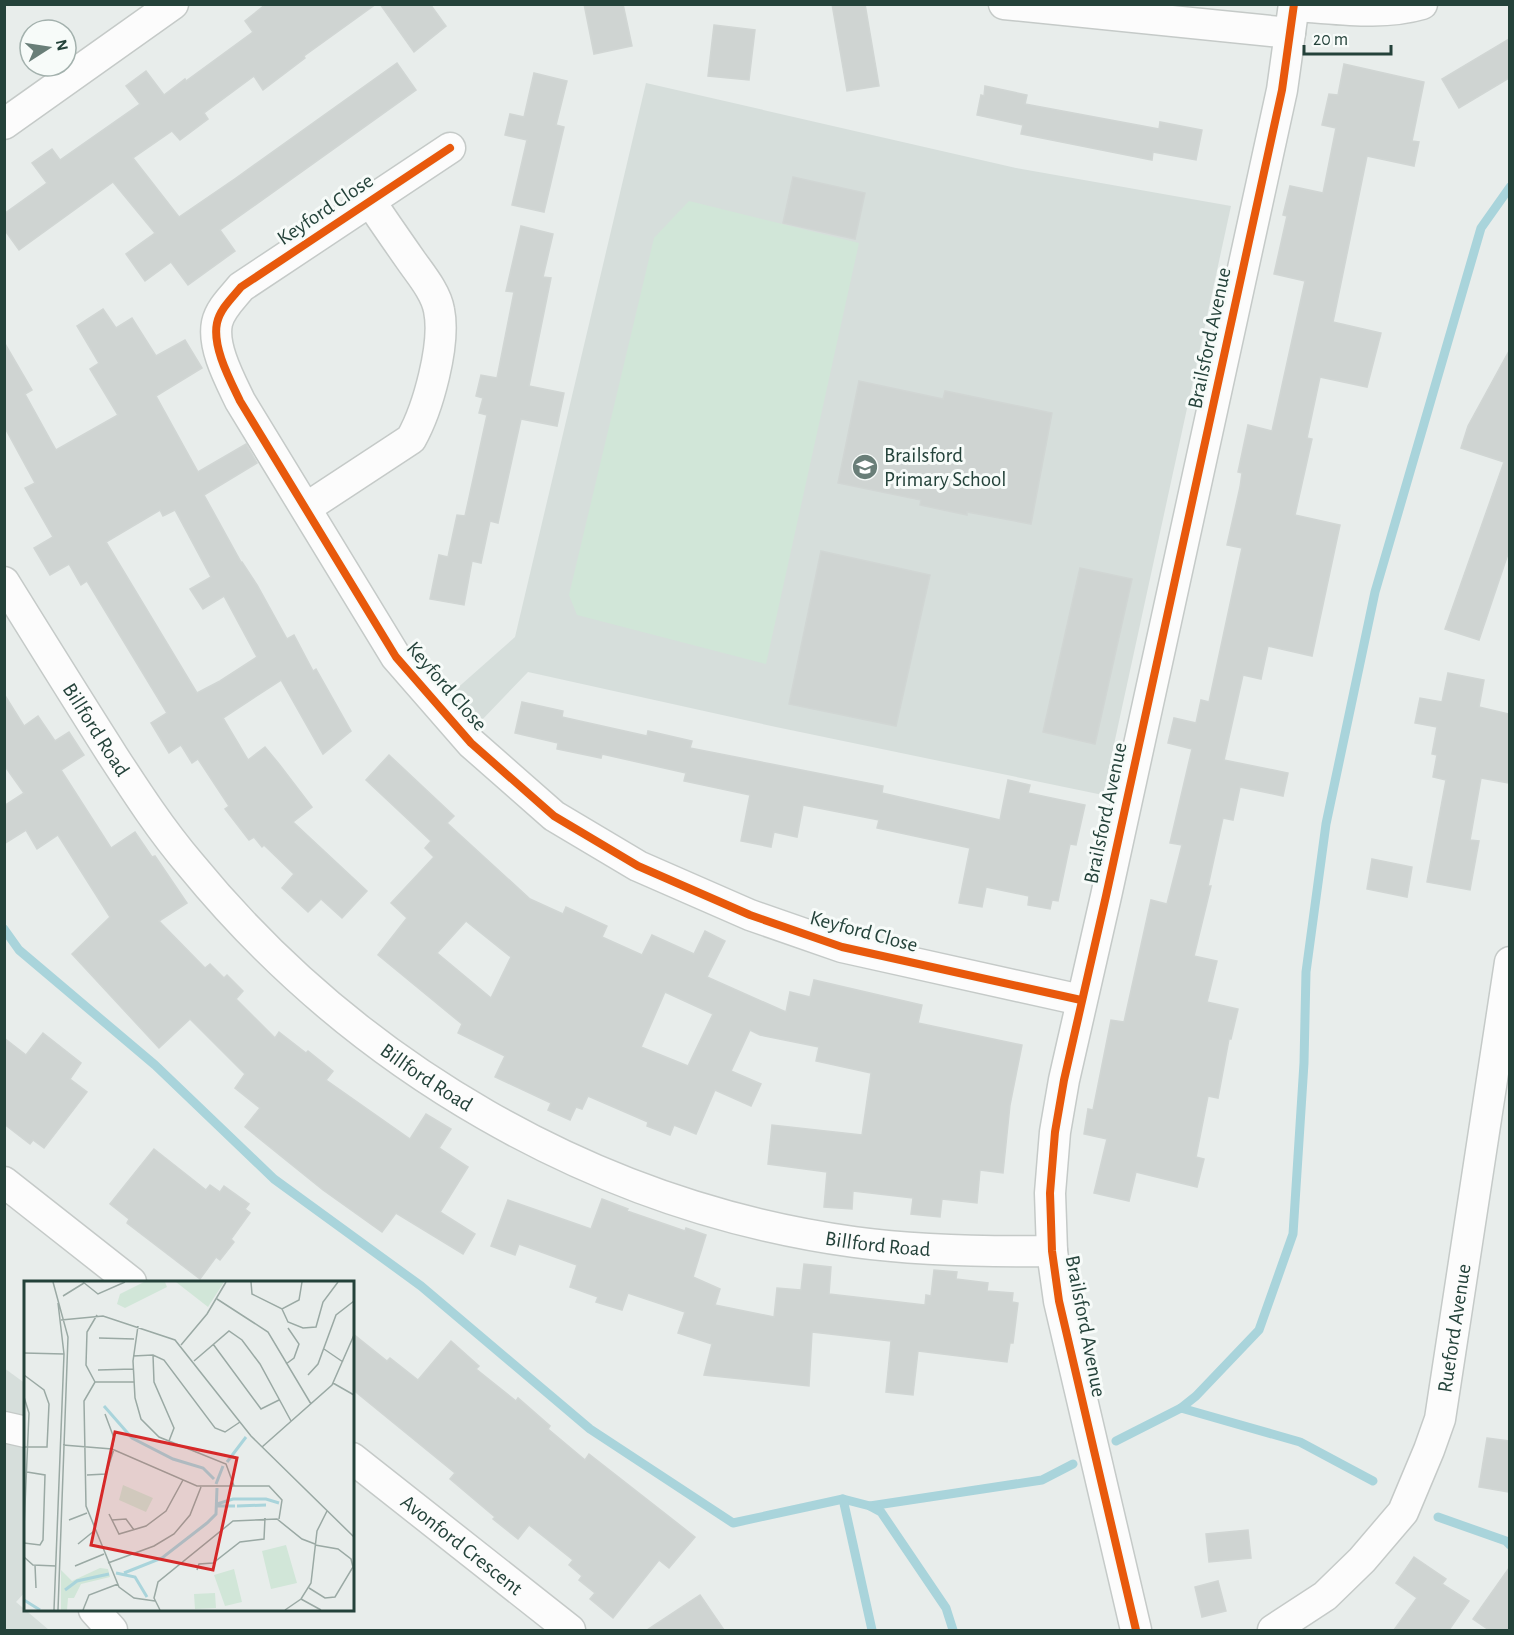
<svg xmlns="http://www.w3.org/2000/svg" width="1514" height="1635" font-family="'Alegreya Sans',sans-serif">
<rect width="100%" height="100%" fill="#e8edeb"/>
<g fill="#d6dedb">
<polygon points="646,83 1016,168 1231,206 1103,795 776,727 528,672 480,722 454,691 515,637"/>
<polygon points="4,1368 26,1384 26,1591 16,1602 49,1630 5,1630"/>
</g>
<polygon fill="#d1e6d8" points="689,201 859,243 766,664 577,615 569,595 654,238"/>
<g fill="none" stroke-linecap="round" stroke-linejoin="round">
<g stroke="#a9d4db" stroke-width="9">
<polyline points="4,929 19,950 155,1065 274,1179 421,1286 590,1429 733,1523 843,1499 870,1506 1042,1480 1073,1464"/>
<polyline points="1181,1408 1196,1396 1259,1330 1293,1234 1304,1063 1306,972 1326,824 1375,592 1481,228 1510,187"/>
<polyline points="1116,1441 1181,1408 1300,1442 1373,1481"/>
<polyline points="843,1499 872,1630"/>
<polyline points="870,1506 881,1512 946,1608 953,1630"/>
<polyline points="1438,1517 1506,1541 1510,1545"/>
</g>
</g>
<g fill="#cfd4d2" stroke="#d1d6d4" stroke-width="1.5" fill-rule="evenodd">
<polygon points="266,4 376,4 304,56 305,58 263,90 254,76 204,113 208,119 180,140 172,131 133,158 179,217 236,178 397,63 416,90 220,230 235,251 188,285 171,262 145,281 126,254 155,233 113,182 19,250 4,229 4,214 47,183 32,163 52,149 60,160 140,104 126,86 146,71 164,95 185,79 186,81 253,32 245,21"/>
<polygon points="380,4 430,4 446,26 414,52"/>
<polygon points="584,4 623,4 632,46 594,54"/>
<polygon points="832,4 865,4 879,86 847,91"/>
<polygon points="714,25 755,30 749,80 708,76"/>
<polygon points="1509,39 1509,78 1459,108 1442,79"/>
<polygon points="1344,64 1424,82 1412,141 1419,142 1414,166 1367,156 1333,322 1381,333 1367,387 1320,377 1307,438 1312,439 1295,515 1340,525 1312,656 1268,646 1261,679 1243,675 1224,760 1288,773 1283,796 1240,787 1233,820 1223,818 1208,886 1211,886 1194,956 1217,961 1207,1002 1238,1009 1231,1039 1229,1039 1218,1098 1208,1096 1196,1157 1204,1159 1197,1187 1136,1172 1129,1201 1094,1193 1107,1139 1084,1134 1088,1109 1093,1110 1111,1020 1124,1022 1151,900 1167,904 1182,845 1170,843 1192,749 1168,743 1174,718 1196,723 1201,700 1209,702 1242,548 1227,545 1240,487 1242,473 1238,472 1248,425 1272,431 1305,281 1274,274 1287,216 1283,215 1290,186 1323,193 1336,128 1322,125 1329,94 1338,95"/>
<polygon points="534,73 567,81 556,125 564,127 544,212 512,205 527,140 505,135 510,114 524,117"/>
<polygon points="985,86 1027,95 1025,104 1159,129 1160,122 1202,130 1196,160 1153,152 1152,160 1021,134 1023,125 977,115 981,95 984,96"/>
<polygon points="793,177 865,193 855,239 783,223"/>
<polygon points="521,226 553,234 543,277 551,278 529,386 564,393 557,426 521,419 498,523 490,521 481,563 472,561 464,605 430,599 439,555 448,557 457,515 465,516 487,415 479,413 483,398 476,396 481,375 497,378 514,292 506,291"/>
<path d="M 103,309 L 116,328 L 132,318 L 156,356 L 185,340 L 202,368 L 156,396 L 198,472 L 246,444 L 257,463 L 204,495 L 241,562 L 242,562 L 257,585 L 287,639 L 294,635 L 313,671 L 316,669 L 351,731 L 323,754 L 281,680 L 223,718 L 248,760 L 265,747 L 279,764 L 312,807 L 293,822 L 367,891 L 342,918 L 321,899 L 308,912 L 282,888 L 294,874 L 264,845 L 262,847 L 254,837 L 249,840 L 225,809 L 229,806 L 198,759 L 192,763 L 181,745 L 169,753 L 151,723 L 167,713 L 87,581 L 81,585 L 69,564 L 50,575 L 34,548 L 53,537 L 25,488 L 35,483 L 4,426 L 4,342 L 32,390 L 25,394 L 56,450 L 118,415 L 90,369 L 99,363 L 77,326 ZM 160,510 L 163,516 L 175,510 L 211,577 L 190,589 L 203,609 L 224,596 L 257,657 L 220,681 L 197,693 L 106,542 Z"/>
<polygon points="1509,351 1509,551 1479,640 1445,629 1504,462 1461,448 1468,426"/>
<polygon points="859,381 943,399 945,391 1052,413 1031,524 967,512 967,515 920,505 921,500 838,483"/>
<polygon points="821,551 930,575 896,726 789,704"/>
<polygon points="1080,568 1132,579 1095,744 1043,732"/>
<polygon points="1448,673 1484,680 1479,707 1509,714 1509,783 1481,778 1470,840 1479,841 1470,890 1427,882 1446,780 1433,777 1437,755 1432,754 1437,727 1415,723 1420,698 1442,702"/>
<polygon points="4,694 24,726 38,716 55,741 69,732 84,755 61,770 111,848 135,832 152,857 155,856 187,903 159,921 205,968 210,964 224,978 227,975 243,991 236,999 275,1038 279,1032 306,1053 308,1051 333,1071 326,1080 410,1139 426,1114 451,1129 439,1148 468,1167 440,1212 475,1234 463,1254 396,1213 382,1232 323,1190 245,1127 260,1108 235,1088 245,1074 190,1019 159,1048 72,954 110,917 58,835 37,849 26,830 4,844 4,806 24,793 4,765"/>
<polygon points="522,702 563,711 562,717 647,736 648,731 692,741 690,748 883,786 882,793 1000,820 1008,780 1030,785 1028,793 1085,805 1076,845 1070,844 1058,901 1052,900 1050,909 1028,905 1029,896 986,887 982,907 959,903 970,848 877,828 879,820 803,805 797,837 774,832 771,847 741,841 750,795 684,781 686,773 602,754 601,758 557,749 558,743 515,733"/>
<path d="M 389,755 L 454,816 L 447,823 L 530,899 L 563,914 L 566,907 L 607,926 L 602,937 L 642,955 L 652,935 L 694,954 L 705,931 L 725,941 L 707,977 L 786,1012 L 790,992 L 810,997 L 814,980 L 922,1005 L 918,1023 L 1022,1045 L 1010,1105 L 1003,1173 L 980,1170 L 977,1203 L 942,1199 L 940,1217 L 911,1214 L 913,1198 L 853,1191 L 852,1209 L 824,1207 L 827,1172 L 768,1164 L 772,1125 L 862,1135 L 871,1073 L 816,1061 L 819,1047 L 760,1035 L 750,1030 L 731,1071 L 761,1084 L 751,1106 L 715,1090 L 696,1134 L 674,1125 L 670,1135 L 647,1126 L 648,1122 L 588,1096 L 582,1109 L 576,1107 L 570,1120 L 548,1110 L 551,1103 L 495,1077 L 505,1056 L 458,1033 L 462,1024 L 378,955 L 407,918 L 391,903 L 434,857 L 425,848 L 431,841 L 366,780 ZM 466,921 L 511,957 L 491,998 L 437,953 ZM 665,992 L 713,1014 L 688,1066 L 641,1047 Z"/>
<polygon points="1372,859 1412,867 1407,897 1367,889"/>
<polygon points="43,1033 81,1063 70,1079 87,1092 44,1148 33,1140 30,1144 4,1124 4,1038 26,1055"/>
<polygon points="154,1149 206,1190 210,1185 220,1192 224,1186 249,1204 245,1209 250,1213 231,1239 234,1242 220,1260 216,1257 200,1279 127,1223 129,1219 110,1204"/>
<polygon points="602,1199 628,1209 627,1211 685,1231 686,1228 706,1235 693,1277 720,1289 715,1305 774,1317 777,1288 801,1290 804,1264 831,1267 829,1294 925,1305 926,1295 931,1296 934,1270 957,1272 956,1279 988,1283 987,1291 1013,1293 1012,1302 1018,1303 1013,1343 1010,1343 1007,1362 918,1351 913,1395 886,1392 891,1341 812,1332 809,1386 704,1375 712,1344 678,1333 685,1312 628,1293 622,1310 596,1302 598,1297 570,1287 577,1265 519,1244 515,1255 491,1246 508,1200 591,1229"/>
<polygon points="352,1333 387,1361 390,1358 418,1380 451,1341 479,1366 476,1369 516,1401 518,1398 550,1426 548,1429 585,1460 589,1454 695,1537 669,1568 659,1560 613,1618 590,1599 595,1593 579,1580 582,1576 569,1565 573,1560 529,1525 518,1539 493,1519 495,1517 450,1479 455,1473 352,1389"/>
<polygon points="1487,1438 1509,1441 1509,1492 1479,1487"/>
<polygon points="1248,1530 1251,1558 1209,1562 1206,1534"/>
<polygon points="1414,1557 1446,1579 1442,1584 1469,1601 1449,1630 1394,1630 1417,1598 1396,1583"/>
<polygon points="1509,1568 1509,1630 1489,1630 1473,1619"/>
<polygon points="1218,1581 1226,1611 1202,1617 1195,1587"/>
<polygon points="700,1595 724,1630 647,1630"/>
</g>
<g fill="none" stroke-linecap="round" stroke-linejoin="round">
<g stroke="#c5cac8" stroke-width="33">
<g id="minor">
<polyline points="1004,4 1290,33"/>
<path d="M 1294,6 C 1335,8 1381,16 1422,4"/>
<polyline points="4,124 173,4"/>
<path d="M 450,148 L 241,287 C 232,298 220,309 217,323 C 212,347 230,380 240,401 L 396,657 L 471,743 L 554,816 L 638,866 L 750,915 L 842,947 L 1081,1000"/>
<path d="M 306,508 L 411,439 C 428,409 446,344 439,310 C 436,293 422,276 412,262 C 398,242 384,222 370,201"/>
<path id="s1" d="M 4,582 C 40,640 76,698 113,756 C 137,793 161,830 190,864 C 355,1066 594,1206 854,1242 C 920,1251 986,1252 1052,1251"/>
<polyline points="4,1182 131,1282"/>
<polyline points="4,1427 26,1432"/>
<path id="s2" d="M 352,1458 L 570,1630"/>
<polyline points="94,1610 112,1630"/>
<polyline points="1136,1630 1059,1301 1052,1251 1050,1193 1055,1132 1064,1080 1106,896 1282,90 1294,4"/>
<path id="s3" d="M 1273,1630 L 1325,1596 L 1362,1560 L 1403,1512 L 1429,1450 L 1440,1419 L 1510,962"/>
</g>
</g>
<use href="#minor" stroke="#fcfcfc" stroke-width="30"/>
<g stroke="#f7fbf9" stroke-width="11">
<g id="cycleway">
<path d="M 450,148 L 241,287 C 232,298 220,309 217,323 C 212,347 230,380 240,401 L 396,657 L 471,743 L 554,816 L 638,866 L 750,915 L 842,947 L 1081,1000"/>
<polyline points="1136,1630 1059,1301 1052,1251 1050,1193 1055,1132 1064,1080 1106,896 1282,90 1294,4"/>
</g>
</g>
<use href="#cycleway" stroke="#e8590c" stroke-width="8"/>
</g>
<defs>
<g id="school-disc" transform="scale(1.35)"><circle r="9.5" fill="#697e78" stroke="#f7fbf9"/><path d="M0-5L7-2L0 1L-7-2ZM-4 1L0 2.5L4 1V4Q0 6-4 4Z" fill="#fff"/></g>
</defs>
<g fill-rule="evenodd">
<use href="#school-disc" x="865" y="467"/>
</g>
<g text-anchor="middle" stroke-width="6" stroke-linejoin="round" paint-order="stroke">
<g font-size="21" fill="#24423a" stroke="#f7fbf9">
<text transform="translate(325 209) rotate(-34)" y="7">Keyford Close</text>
<text transform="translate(1209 338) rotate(-78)" y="7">Brailsford Avenue</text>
<text transform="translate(447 686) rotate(49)" y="7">Keyford Close</text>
<text dy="7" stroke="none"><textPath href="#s1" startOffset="174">Billford Road</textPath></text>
<text transform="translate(1105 813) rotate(-78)" y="7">Brailsford Avenue</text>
<text transform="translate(864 931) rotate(15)" y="7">Keyford Close</text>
<text dy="7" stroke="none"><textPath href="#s1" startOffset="658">Billford Road</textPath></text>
<text dy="7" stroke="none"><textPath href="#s1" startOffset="1144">Billford Road</textPath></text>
<text transform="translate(1086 1326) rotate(79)" y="7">Brailsford Avenue</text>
<text dy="7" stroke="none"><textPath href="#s3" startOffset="369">Rueford Avenue</textPath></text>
<text dy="7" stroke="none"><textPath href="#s2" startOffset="140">Avonford Crescent</textPath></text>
</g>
<g font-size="21" fill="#24423a" stroke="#f7fbf9" text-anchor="start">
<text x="884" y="462">Brailsford<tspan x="884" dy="24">Primary School</tspan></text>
</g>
</g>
<g transform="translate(24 1281)">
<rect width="330" height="330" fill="#e8edeb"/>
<path d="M 120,1 L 141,1 L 143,6 L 101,27 L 93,23 L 96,13 ZM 152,1 L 200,1 L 184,26 ZM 99,204 L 129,217 L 122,231 L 95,219 ZM 262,264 L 273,302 L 247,308 L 238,270 ZM 76,287 L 84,288 L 86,296 L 57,303 L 50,317 L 44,317 L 43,329 L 37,329 L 37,289 L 48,300 ZM 210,288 L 218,321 L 201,325 L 190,294 ZM 191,312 L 192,327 L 171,328 L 170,313 Z" fill="#d1e6d8"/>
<path fill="none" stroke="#a9d4db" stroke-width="3" d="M 80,125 L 108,157 L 149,178 L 179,187 L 190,198M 203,181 L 222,156M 192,203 L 199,185M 193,223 L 209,218 L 242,218 L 255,222M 192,225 L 211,225M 213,225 L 242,224M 92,292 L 111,296 L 123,316M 100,292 L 138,277 L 183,242 L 192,233 L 193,207M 41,309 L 53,300 L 85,293M 0,319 L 16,329"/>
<path fill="none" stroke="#9aa9a4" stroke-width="1.5" d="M 29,1 L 44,56 L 34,329M 59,1 L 74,13 L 101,1M 227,1 L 228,13 L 258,28 L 275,19 L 278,1M 39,15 L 60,2M 193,18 L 244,51 L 287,123M 258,28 L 264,41 L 279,47 L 292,46 L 299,21 L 314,1M 37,39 L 79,35 L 151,59 L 227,155 L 330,256M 114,45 L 109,80 L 111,117 L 117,138 L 135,156 L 202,183 L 210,205M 75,57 L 110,58M 189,63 L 237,128 L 255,119M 157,64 L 183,33 L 202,1M 300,68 L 319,81M 0,72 L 40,73M 129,74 L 130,101 L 150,147 L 145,160M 109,75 L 129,74 L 140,79 L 191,147 L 201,151 L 216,141M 170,80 L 205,50 L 218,59 L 236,83 L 267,140M 262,83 L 270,77 L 275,63 L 264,47M 74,89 L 109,88M 0,94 L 20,109 L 25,123 L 23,166 L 0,166M 284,94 L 294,83 L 312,34 L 330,20M 71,101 L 62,84 L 63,51 L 73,34M 110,101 L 71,101 L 60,120 L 62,225 L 95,306 L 110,317 L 131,320M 309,102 L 330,114M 0,116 L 5,132 L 0,247M 81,133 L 90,157 L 88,168M 39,164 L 88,168 L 173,205 L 245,205 L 258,219 L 255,238M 238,166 L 308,104 L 330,54M 63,194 L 82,193 L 90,168M 85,233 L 95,253 L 122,245 L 142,230 L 159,199M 45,239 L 63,232M 88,239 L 102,238 L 110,249M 0,262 L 16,264 L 19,259 L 21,194 L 3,191M 54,263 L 70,250M 0,276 L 9,284 L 32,285M 84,282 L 130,265 L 150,253 L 166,234 L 177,206M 11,284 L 12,307M 51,285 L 80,273M 173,289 L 175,283 L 189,282 L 216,261 L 240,258 L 241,237M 285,307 L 301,317 L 311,316 L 329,286 L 327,278 L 314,268 L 291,264M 277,318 L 297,329M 30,329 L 40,73 L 34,22M 59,329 L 65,314 L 94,303M 136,329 L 130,317 L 134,301 L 209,240 L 253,238 L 278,258 L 291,263M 261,329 L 277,318 L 287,302 L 293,250 L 303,230"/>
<path fill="#d62828" fill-opacity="0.15" stroke="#d62828" stroke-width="3" d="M 91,151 L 213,177 L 189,289 L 67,264 Z"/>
<rect width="330" height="330" fill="none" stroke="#24423a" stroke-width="3"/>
</g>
<rect width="1514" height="1635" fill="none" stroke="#24423a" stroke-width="12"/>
<g transform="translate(48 48) rotate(78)"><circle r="28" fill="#f7fbf9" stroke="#a3b1ad" stroke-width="1.5"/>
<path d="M0-4.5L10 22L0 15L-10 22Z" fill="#697e78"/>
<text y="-9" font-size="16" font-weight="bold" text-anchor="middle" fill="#24423a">N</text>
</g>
<path d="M1304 45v9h87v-9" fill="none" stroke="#24423a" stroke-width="3"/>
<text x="1313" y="45" font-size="18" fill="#24423a" stroke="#f7fbf9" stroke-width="4.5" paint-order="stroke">20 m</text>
</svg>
